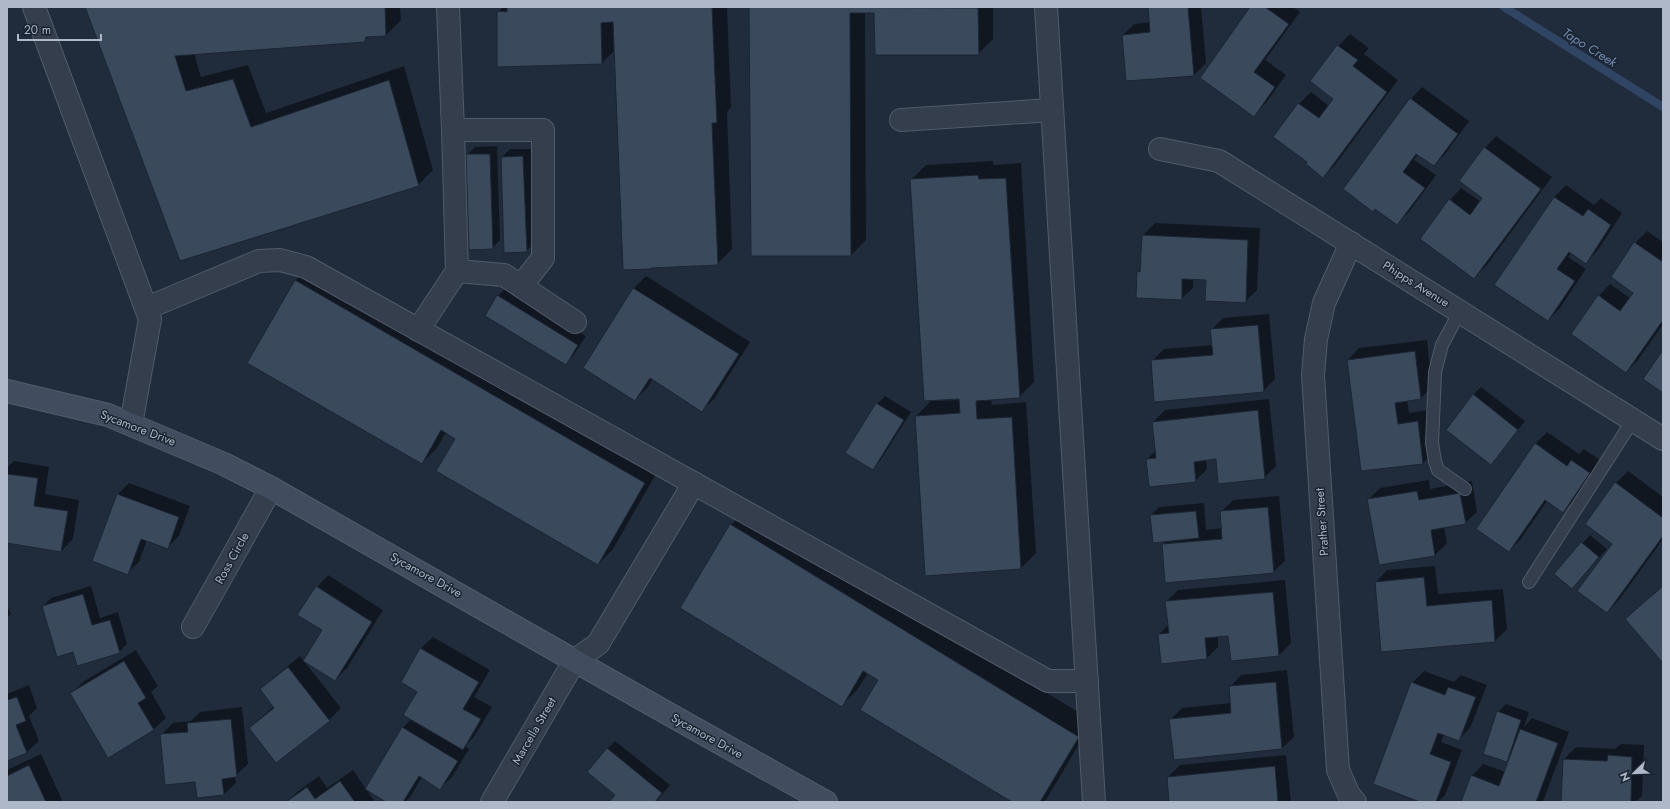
<svg xmlns="http://www.w3.org/2000/svg" width="1670" height="809" font-family="Jost,sans-serif">
<rect width="100%" height="100%" fill="#202c3c"/>
<g fill="#0007">
<polygon points="86,7 400,7 401,20 386,35 369,36 364,41 194,53 201,77 248,65 266,113 404,66 433,170 418,185 180,260"/>
<polygon points="503,7 727,7 731,107 727,112 732,249 717,264 615,50 602,63 498,66 498,12"/>
<polygon points="750,7 993,7 993,39 978,54 875,12 865,12 866,240 851,255 752,255"/>
<polygon points="1149,7 1201,7 1206,63 1194,75 1127,80 1123,35 1134,24 1151,22"/>
<polygon points="1252,7 1293,7 1300,12 1265,60 1286,75 1266,103 1254,115"/>
<polygon points="1350,34 1369,48 1364,54 1398,80 1335,165 1323,176 1308,161 1275,136 1299,104 1311,92 1329,106 1334,99 1312,81 1338,46"/>
<polygon points="1422,87 1469,121 1446,153 1434,165 1418,154 1414,160 1436,175 1409,212 1397,223 1376,208 1411,99"/>
<polygon points="1496,136 1552,177 1486,266 1474,278 1450,200 1461,188 1481,202 1484,198 1485,148"/>
<polygon points="497,146 500,240 492,248 467,155 475,147"/>
<polygon points="510,149 531,149 535,243 526,251 502,157"/>
<polygon points="993,161 993,165 1021,163 1034,382 1019,397 991,399 992,405 1026,402 1036,553 1021,568 916,416 931,401 960,400 911,180 926,165"/>
<polygon points="1566,185 1594,205 1601,198 1622,213 1598,250 1586,262 1571,253 1568,257 1586,269 1560,308 1548,320 1554,197"/>
<polygon points="1155,223 1260,228 1257,290 1245,302 1207,279 1193,278 1193,288 1181,299 1138,272 1141,268 1143,235"/>
<polygon points="1647,231 1663,242 1663,324 1638,360 1626,372 1599,296 1610,284 1630,298 1634,292 1612,277 1635,243"/>
<polygon points="311,265 660,467 613,549 598,564 456,438 446,432 437,448 422,463 248,362 296,280"/>
<polygon points="646,276 750,342 714,399 702,410 653,379 647,388 635,400 584,368 634,288"/>
<polygon points="506,288 586,336 573,356 565,364 498,296"/>
<polygon points="1269,314 1275,379 1263,391 1152,361 1164,349 1213,345 1211,330 1223,318"/>
<polygon points="1427,340 1432,387 1421,398 1407,400 1409,413 1429,410 1435,451 1423,463 1348,360 1359,348"/>
<polygon points="1481,387 1525,421 1499,455 1491,463 1473,395"/>
<polygon points="885,396 911,412 880,461 872,469 847,452 877,404"/>
<polygon points="1269,399 1276,466 1264,478 1217,458 1206,459 1207,469 1195,481 1147,459 1156,451 1153,422 1165,410"/>
<polygon points="1547,432 1579,454 1584,449 1601,461 1575,500 1563,511 1547,501 1521,539 1509,551 1535,444"/>
<polygon points="14,461 49,467 45,494 79,500 73,539 61,551 7,542 7,468"/>
<polygon points="1628,471 1663,497 1663,539 1619,600 1607,612 1613,543 1616,483"/>
<polygon points="1429,480 1430,489 1472,481 1477,512 1465,523 1444,527 1447,543 1435,555 1380,564 1368,500 1380,488"/>
<polygon points="129,483 190,506 179,536 167,548 147,540 139,562 127,573 118,494"/>
<polygon points="1279,496 1285,561 1273,572 1163,544 1167,540 1151,515 1159,507 1204,503 1206,530 1223,528 1221,512 1233,500"/>
<polygon points="746,510 1093,721 1047,798 1044,802 1013,802 880,680 868,673 857,690 842,705 731,525"/>
<polygon points="1590,535 1607,549 1572,588 1555,574"/>
<polygon points="1435,566 1438,594 1503,589 1507,629 1495,641 1382,651 1376,582 1387,570"/>
<polygon points="328,575 383,610 347,668 335,680 323,630 317,587"/>
<polygon points="1285,580 1291,643 1279,655 1232,660 1229,635 1218,636 1218,647 1207,658 1159,634 1169,624 1166,602 1178,590"/>
<polygon points="91,586 100,618 118,612 127,644 119,652 74,651 43,606 51,598"/>
<polygon points="7,606 11,614 7,618"/>
<polygon points="433,637 490,670 474,697 492,707 474,737 465,746 469,749 452,777 440,788 422,777 410,797 405,802 388,802 366,789 403,728 411,719 418,691 402,681 421,648"/>
<polygon points="136,650 158,686 151,692 166,718 154,729 109,756 71,694 83,682"/>
<polygon points="300,656 341,708 329,720 276,762 250,728 274,706 261,690 273,678"/>
<polygon points="1287,670 1294,737 1282,748 1175,759 1170,720 1182,708 1231,703 1230,687 1241,675"/>
<polygon points="1424,671 1454,682 1461,675 1487,685 1470,728 1458,740 1444,734 1441,742 1462,750 1445,795 1438,802 1422,802 1412,683"/>
<polygon points="29,685 37,708 29,716 39,741 27,752 7,760 7,694"/>
<polygon points="1506,704 1529,712 1524,727 1532,718 1569,732 1543,802 1462,802 1472,776 1483,764 1505,772 1511,757 1507,761 1498,712"/>
<polygon points="242,707 248,764 235,776 236,783 224,794 161,735 173,723 191,721 200,712"/>
<polygon points="615,741 670,785 656,802 610,802 616,795 607,749"/>
<polygon points="1621,744 1644,745 1642,796 1635,802 1562,802 1564,759 1576,747 1615,749"/>
<polygon points="41,754 63,802 7,802 7,770"/>
<polygon points="1286,755 1291,802 1170,802 1168,777 1180,765"/>
<polygon points="353,770 375,802 287,802 297,792 319,776 327,788"/>
</g>
<g fill="none" stroke-linecap="round" stroke-linejoin="round">
<polyline stroke="#304563" stroke-width="8" points="1504,7 1663,107"/>
</g>
<g fill="#3b495c" stroke="#1b2533">
<polygon points="85,7 385,7 386,36 366,37 365,42 175,56 186,91 233,79 251,127 389,80 419,186 180,261"/>
<polygon points="507,7 712,7 717,123 712,123 718,265 651,268 651,269 623,270 613,22 601,23 602,64 497,67 497,11 507,12"/>
<polygon points="749,7 978,8 979,55 875,55 874,13 850,13 851,256 751,256"/>
<polygon points="1148,7 1188,7 1194,76 1126,81 1122,35 1150,32"/>
<polygon points="1250,7 1265,7 1289,24 1254,72 1275,87 1254,117 1200,78"/>
<polygon points="1337,45 1358,60 1353,66 1387,92 1323,178 1306,164 1307,162 1273,137 1298,103 1319,118 1333,99 1310,81"/>
<polygon points="1410,98 1458,134 1434,166 1416,154 1403,172 1425,188 1397,225 1375,209 1373,212 1343,189"/>
<polygon points="1484,147 1541,189 1474,279 1420,239 1449,199 1470,215 1482,198 1459,181"/>
<polygon points="466,154 490,154 493,249 469,250"/>
<polygon points="523,156 527,252 504,253 501,157"/>
<polygon points="978,175 979,179 1006,178 1020,398 976,401 977,419 1012,417 1021,569 925,576 915,416 960,413 959,399 924,401 910,179"/>
<polygon points="1554,197 1583,216 1588,209 1611,225 1586,264 1569,252 1557,269 1575,281 1548,321 1494,285"/>
<polygon points="1142,235 1248,240 1246,303 1205,301 1206,280 1182,279 1182,300 1136,298 1137,271 1140,272"/>
<polygon points="1634,242 1663,262 1663,320 1626,373 1571,334 1598,295 1620,311 1633,293 1611,277"/>
<polygon points="295,280 645,483 598,565 436,471 455,439 441,430 422,464 247,363"/>
<polygon points="633,288 739,354 702,412 650,378 635,401 583,368"/>
<polygon points="497,295 578,345 566,365 485,316"/>
<polygon points="1258,325 1264,392 1154,402 1151,360 1213,355 1210,329"/>
<polygon points="1663,350 1663,393 1643,379"/>
<polygon points="1415,351 1421,399 1395,403 1398,424 1418,421 1423,464 1361,471 1347,360"/>
<polygon points="1473,394 1518,430 1491,465 1446,430"/>
<polygon points="876,403 904,420 873,470 845,453"/>
<polygon points="1258,410 1265,479 1218,484 1216,459 1194,462 1196,482 1149,487 1146,459 1156,458 1152,422"/>
<polygon points="1535,443 1567,466 1571,460 1590,473 1563,513 1545,500 1509,552 1476,529"/>
<polygon points="7,474 38,478 34,506 68,511 61,552 7,543"/>
<polygon points="1615,482 1663,518 1663,536 1607,613 1577,591 1612,544 1585,524"/>
<polygon points="1417,491 1419,500 1460,493 1466,524 1431,530 1435,556 1379,565 1367,499"/>
<polygon points="117,494 179,517 168,549 141,539 128,575 92,561"/>
<polygon points="1268,507 1274,573 1165,583 1162,544 1222,539 1220,511"/>
<polygon points="1196,511 1199,538 1153,543 1150,515"/>
<polygon points="730,524 1079,737 1040,802 1012,802 860,710 878,680 863,671 842,707 680,608"/>
<polygon points="1581,542 1599,557 1572,589 1554,574"/>
<polygon points="1424,577 1427,606 1492,600 1495,642 1381,652 1375,582"/>
<polygon points="316,586 372,622 335,681 303,661 322,630 297,615"/>
<polygon points="1663,586 1663,663 1625,619"/>
<polygon points="1273,592 1279,656 1231,661 1228,636 1205,638 1207,659 1161,664 1158,634 1169,633 1165,601"/>
<polygon points="83,594 92,625 110,620 120,653 77,666 73,652 57,657 42,606"/>
<polygon points="420,648 479,682 463,709 481,719 463,750 403,715 417,692 401,682"/>
<polygon points="124,661 146,698 138,703 154,730 108,758 70,693"/>
<polygon points="288,667 330,721 276,763 249,728 274,708 260,689"/>
<polygon points="1276,682 1282,749 1174,760 1169,719 1231,713 1229,686"/>
<polygon points="1411,682 1445,695 1448,687 1476,697 1459,741 1438,733 1430,754 1451,762 1436,802 1420,802 1373,784"/>
<polygon points="17,697 26,721 16,725 27,753 7,761 7,700"/>
<polygon points="1497,711 1521,720 1507,762 1483,754"/>
<polygon points="231,719 237,777 222,779 224,795 197,798 195,782 165,785 160,734 188,732 187,723"/>
<polygon points="402,727 458,761 440,790 419,776 403,802 386,802 365,789"/>
<polygon points="1520,729 1558,743 1536,802 1461,802 1471,775 1499,786"/>
<polygon points="607,748 662,793 655,802 609,802 615,795 587,772"/>
<polygon points="1608,755 1632,757 1631,802 1561,802 1563,759 1607,761"/>
<rect x="1662" y="764" width="1" height="38"/>
<polygon points="29,765 46,802 7,802 7,776"/>
<polygon points="1275,766 1278,802 1169,802 1167,777"/>
<polygon points="340,781 355,802 286,802 307,787 315,799"/>
</g>
<g fill="none" stroke-linecap="round" stroke-linejoin="round">
<g stroke="#515b6a" stroke-width="14">
<g id="lane">
<polyline points="1460,311 1442,345 1435,372 1432,443 1435,461 1438,470 1465,489"/>
<polyline points="1529,582 1633,420"/>
</g>
</g>
<g stroke="#515b6a" stroke-width="24">
<g id="street">
<polyline points="34,7 150,319 131,424"/>
<polyline points="448,7 453,130"/>
<polyline points="1046,7 1094,802"/>
<polyline points="901,120 1052,110"/>
<polyline points="1160,149 1219,161 1663,439"/>
<polyline points="1351,243 1324,303 1316,339 1313,375 1338,770 1349,795 1355,802"/>
<polyline points="457,271 453,130 543,130 543,258 521,286"/>
<polyline points="147,308 259,261 280,260 306,267 1048,681 1087,681"/>
<polyline points="418,330 457,271 504,275 575,322"/>
<polyline points="193,627 271,488"/>
<polyline points="492,802 575,660 598,644 694,483"/>
</g>
</g>
<g stroke="#515b6a" stroke-width="24">
<path id="secondary" d="M 7,391 L 108,415 L 224,464 L 271,488 C 456,593 640,699 826,802"/>
</g>
<use href="#lane" stroke="#343e4c" stroke-width="12"/>
<use href="#street" stroke="#343e4c" stroke-width="22"/>
<use href="#secondary" stroke="#414d5f" stroke-width="22"/>
</g>
<g text-anchor="middle" stroke-width="3" stroke-linejoin="round" paint-order="stroke">
<g font-size="12" fill="#aeb8c8" stroke="#192331">
<text transform="translate(1416 284) rotate(32)" y="4">Phipps Avenue</text>
<text transform="translate(138 428) rotate(21)" y="4">Sycamore Drive</text>
<text transform="translate(1322 522) rotate(-94)" y="4">Prather Street</text>
<text transform="translate(232 558) rotate(-61)" y="4">Ross Circle</text>
<text transform="translate(426 575) rotate(29)" y="4">Sycamore Drive</text>
<text transform="translate(534 731) rotate(-60)" y="4">Marcella Street</text>
<text transform="translate(707 736) rotate(29)" y="4">Sycamore Drive</text>
</g>
<g font-size="13" font-style="italic" fill="#748eb3" stroke="#192331">
<text transform="translate(1590 47) rotate(32)" y="5">Tapo Creek</text>
</g>
</g>
<rect width="1670" height="809" fill="none" stroke="#aeb8c8" stroke-width="16"/>
<g transform="translate(1634 773) rotate(247)" stroke="#192331" stroke-width="3" paint-order="stroke">
<path d="M0-3L7 15L0 10L-7 15Z" fill="#aeb8c8"/>
<text y="-6" font-size="11" font-weight="bold" text-anchor="middle" fill="#aeb8c8">N</text>
</g>
<path d="M18 34v6h83v-6" fill="none" stroke="#aeb8c8" stroke-width="2"/>
<text x="24" y="34" font-size="12" fill="#aeb8c8" stroke="#192331" stroke-width="3" paint-order="stroke">20 m</text>
</svg>
